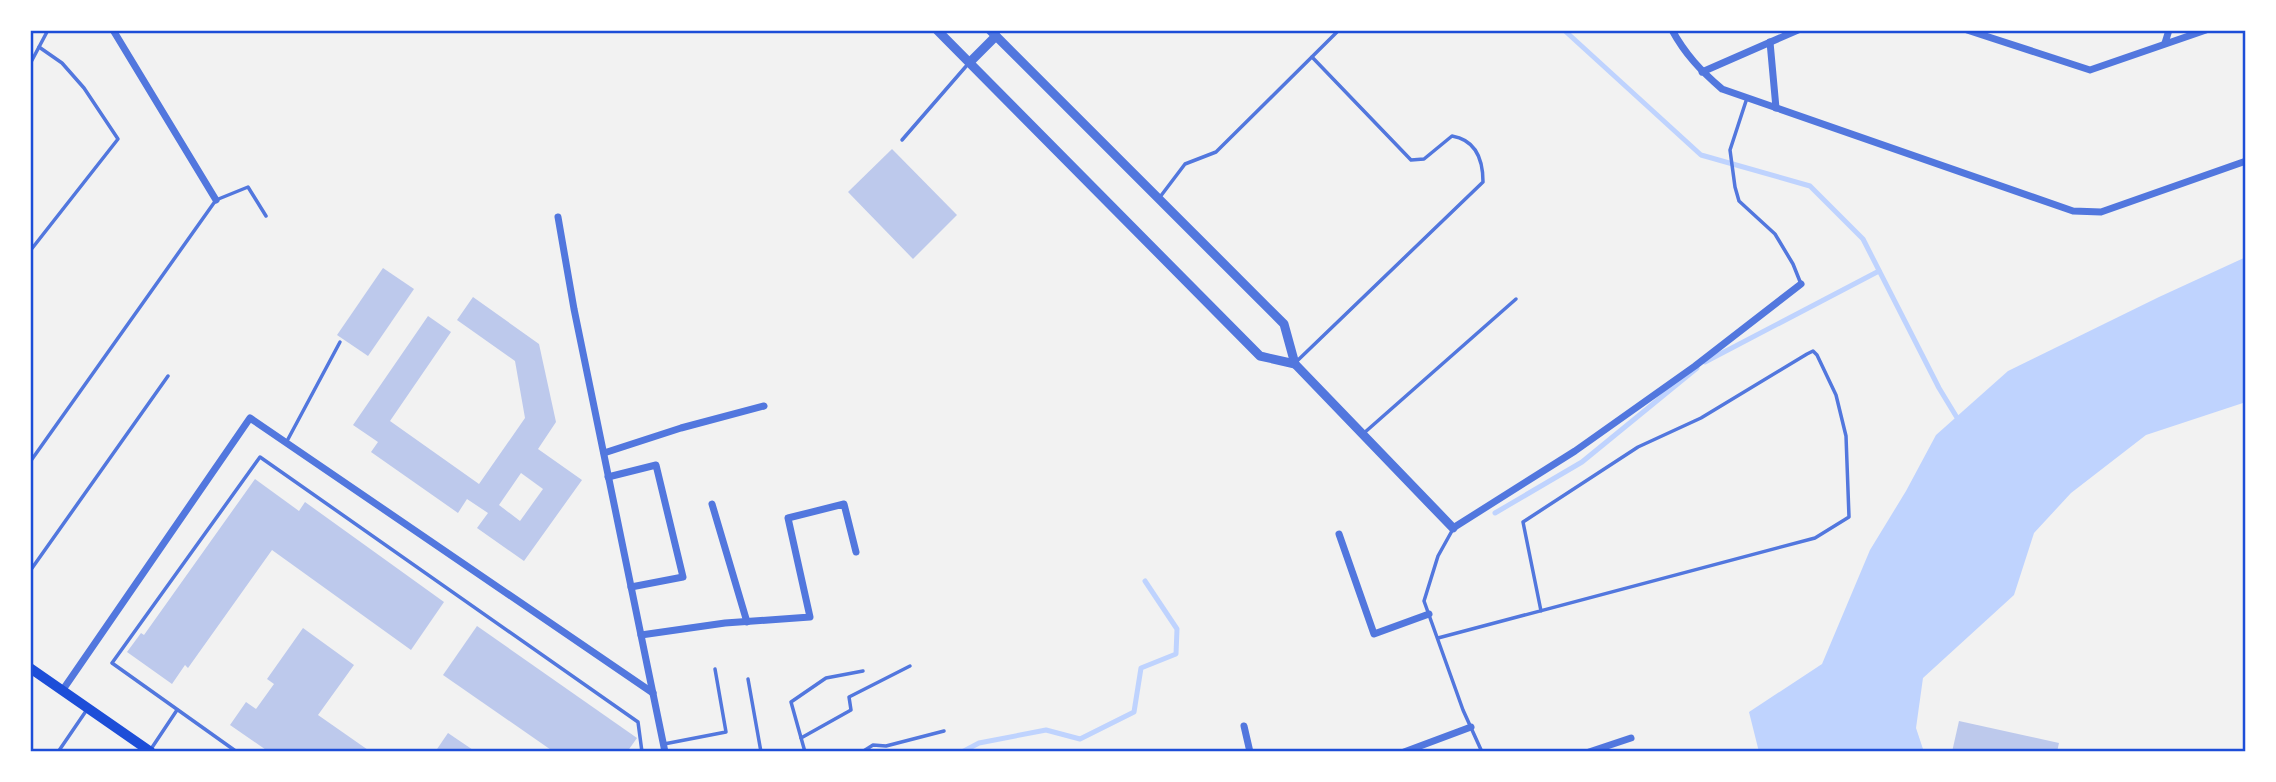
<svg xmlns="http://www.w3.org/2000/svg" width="2276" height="782" font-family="Commissioner,sans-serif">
<rect width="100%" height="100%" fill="#f2f2f2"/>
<polygon fill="#bfd3fe" points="2246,257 2246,402 2146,435 2071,493 2034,533 2014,595 1923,678 1916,728 1924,752 1759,752 1749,712 1822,664 1870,550 1906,491 1936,435 2008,371 2159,297"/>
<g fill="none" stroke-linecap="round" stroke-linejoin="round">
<g stroke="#bfd3fe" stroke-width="5">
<polyline points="1564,30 1701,155 1810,186 1863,239 1939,388 1959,421"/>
<polyline points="1705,362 1879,271"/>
<polyline points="1495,513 1582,462 1697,368"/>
<polyline points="962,752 979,743 1046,730 1080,739 1134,712 1141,668 1176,654 1177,629 1145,581"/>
</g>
</g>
<g fill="#bdc9ec" fill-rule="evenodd">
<polygon points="892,149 957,215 913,259 848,192"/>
<polygon points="383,268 414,289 368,356 337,335"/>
<path d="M 473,297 L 539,344 L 556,422 L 538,449 L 582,480 L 524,561 L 477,528 L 488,513 L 467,499 L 458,513 L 371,452 L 378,442 L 353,425 L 428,316 L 451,332 L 390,421 L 479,484 L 525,418 L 515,361 L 457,320 ZM 521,473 L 543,489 L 520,521 L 499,505 Z"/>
<polygon points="255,479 299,511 305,502 444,602 411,650 272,550 188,668 185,665 172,684 127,652 141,633 144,635"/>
<polygon points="477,626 637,738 627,752 554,752 443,675"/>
<polygon points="303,628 354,665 318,715 371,752 269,752 230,725 246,702 256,709 274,684 267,679"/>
<polygon points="1959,721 2059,743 2057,752 1952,752"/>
<polygon points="448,733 476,752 435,752"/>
</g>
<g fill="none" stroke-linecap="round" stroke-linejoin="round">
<g stroke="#5277de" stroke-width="3.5">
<polyline points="30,64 48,30"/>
<polyline points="1747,98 1730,150 1735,187 1739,201 1775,234 1793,264 1801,284"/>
<polyline points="902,140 968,64"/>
<polyline points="1160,197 1185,164 1216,152 1339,30"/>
<polyline points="30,251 118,139 84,88 62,63 39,47"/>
<path d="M 1296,362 L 1483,182 C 1483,159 1476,140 1452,136 L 1424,159 L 1411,160 L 1312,57"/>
<polyline points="1364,433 1516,299"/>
<polyline points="287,441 340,342"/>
<polyline points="30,462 216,200 248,187 266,216"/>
<polyline points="1453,529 1438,556 1424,601 1463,710 1482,752"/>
<polyline points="30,571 168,376"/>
<polyline points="1438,638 1815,538 1849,517 1846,436 1836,395 1817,355 1813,351 1807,354 1701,418 1638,447 1523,522 1541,611"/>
<polyline points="748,679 761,752"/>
<polyline points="801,738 851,710 849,697 910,666"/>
<polyline points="664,744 726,732 715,669"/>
<polyline points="151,749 177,710"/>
<polyline points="58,752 86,711"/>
<polyline points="237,752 112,663 260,457 638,722 642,752"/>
<polyline points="805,752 791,702 826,678 863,671"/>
<polyline points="862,752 873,745 886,746 944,731"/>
</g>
<g stroke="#5277de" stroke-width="7">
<polyline points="113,30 216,200"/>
<path d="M 1672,30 C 1685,54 1701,71 1722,89 L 2073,211 L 2101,212 L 2246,161"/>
<polyline points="1967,30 2090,70 2206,30"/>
<polyline points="1770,42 1776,108"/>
<polyline points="2165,43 2169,30"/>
<polyline points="1702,72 1798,30"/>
<polyline points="558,217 574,309 665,752"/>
<polyline points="604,453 681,428 764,406"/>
<polyline points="608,477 656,465 683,577 631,587"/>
<polyline points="712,504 747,622"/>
<polyline points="1453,528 1575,451 1695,366 1801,284"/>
<polyline points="1339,534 1374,634 1429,614"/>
<polyline points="641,635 725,623 810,617 788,518 844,504 856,552"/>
<polyline points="62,691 250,418 653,693"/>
<polyline points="1244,726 1250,752"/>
<polyline points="1404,752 1471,727"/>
<polyline points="1589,752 1631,738"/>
</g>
<g stroke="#5277de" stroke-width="9">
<polyline points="937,30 1260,356 1295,364"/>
<polyline points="990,30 1284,324 1295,364 1453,528"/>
<polyline points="970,62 996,36"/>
</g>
<polyline stroke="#1d4ed8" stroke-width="10" points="30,668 151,752"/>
</g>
<rect width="2276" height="782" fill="none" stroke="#ffffff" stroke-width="63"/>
<rect x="32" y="32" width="2212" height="718" fill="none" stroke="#1d4ed8" stroke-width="2.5"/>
</svg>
